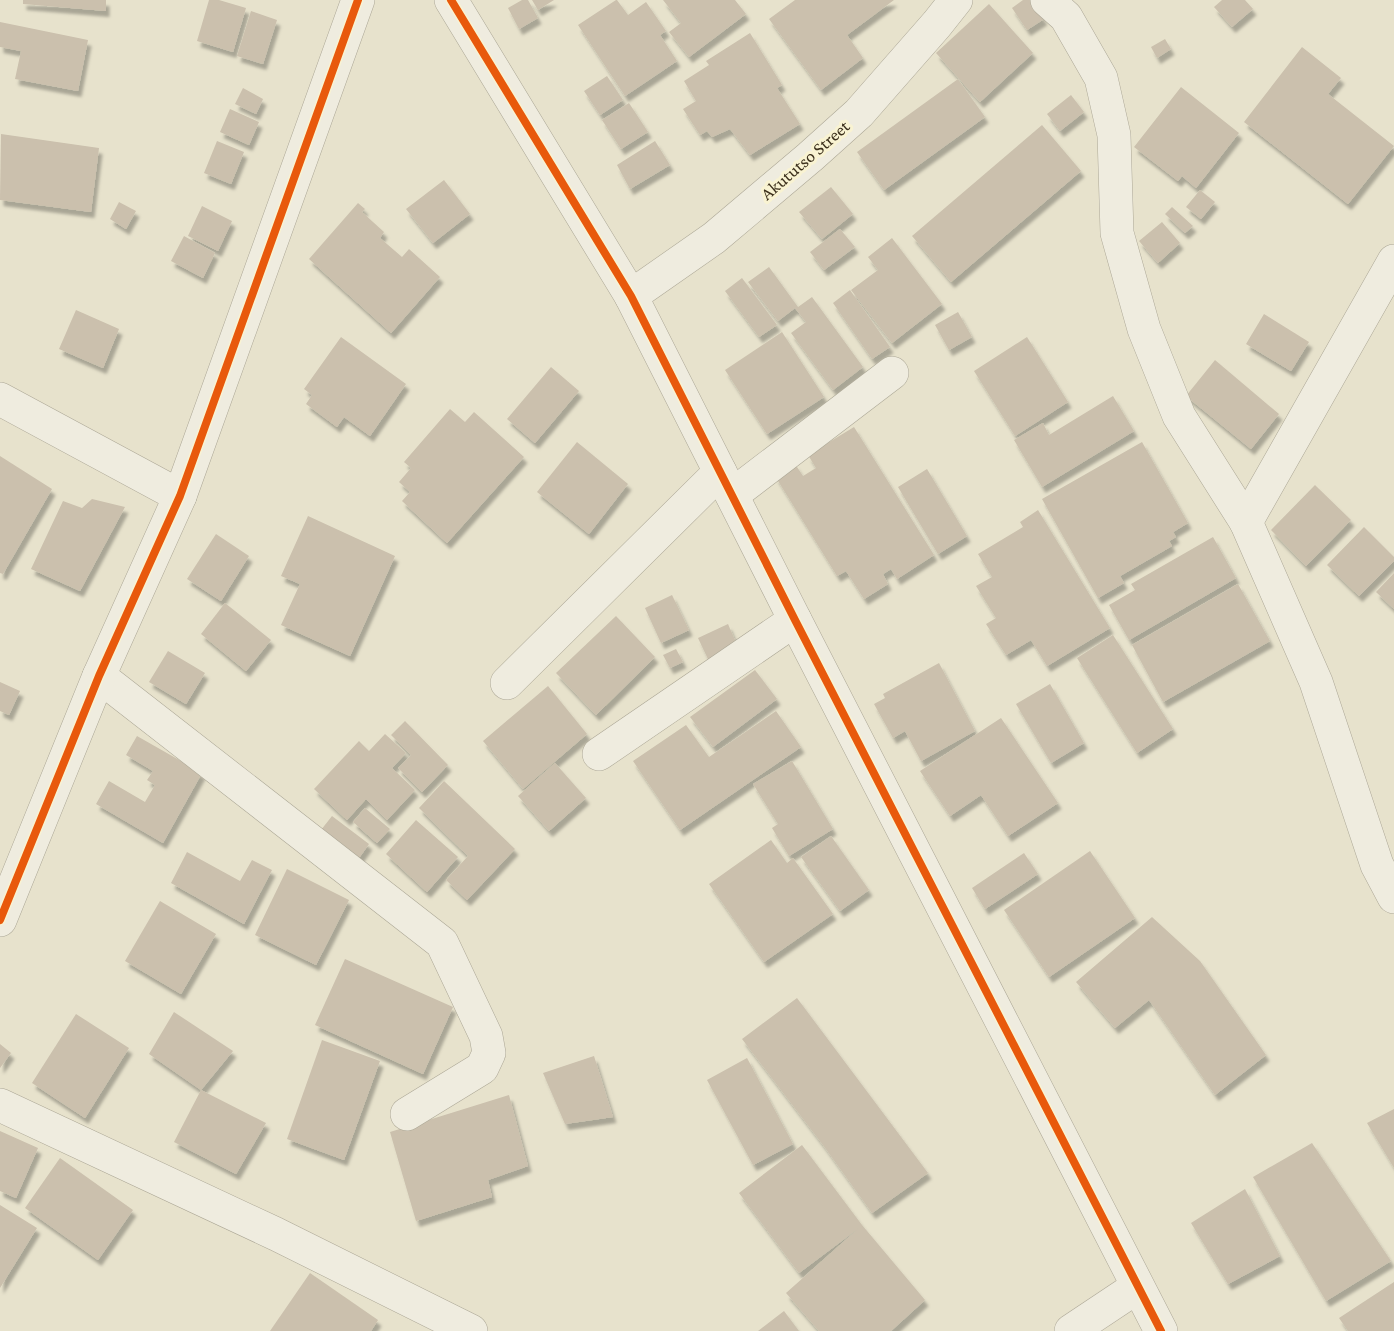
<svg xmlns="http://www.w3.org/2000/svg" width="1394" height="1331" font-family="'Crimson Pro',serif">
<defs>
<filter id="shadow"><feDropShadow dx="3.5" dy="6" stdDeviation="1.5" flood-color="#0004"/></filter>
</defs>
<rect width="100%" height="100%" fill="#e7e2cc"/>
<g fill="#cbc0ad" filter="url(#shadow)">
<polygon points="23,0 106,0 106,11 23,4"/>
<polygon points="209,0 219,0 246,8 233,52 197,41"/>
<polygon points="522,0 528,0 538,18 519,29 508,8"/>
<polygon points="532,0 554,0 538,10"/>
<polygon points="616,0 617,0 628,15 646,2 666,31 660,35 677,61 625,96 578,25"/>
<polygon points="663,0 735,0 746,14 689,57 669,32 681,23"/>
<polygon points="795,0 894,0 847,35 863,58 821,90 769,19"/>
<polygon points="1023,0 1030,0 1044,19 1027,30 1012,8"/>
<polygon points="1222,0 1245,0 1253,9 1232,27 1214,7"/>
<polygon points="989,4 1033,53 980,102 936,53"/>
<polygon points="251,11 277,20 263,64 237,56"/>
<polygon points="0,22 88,40 78,91 15,79 21,51 0,47"/>
<polygon points="750,33 782,85 777,88 800,124 750,155 730,129 712,137 707,131 700,135 683,109 696,101 684,81 709,65 706,61"/>
<polygon points="1165,39 1171,49 1157,58 1151,47"/>
<polygon points="1302,47 1341,78 1328,94 1394,146 1348,204 1244,122"/>
<polygon points="607,76 623,100 600,115 584,91"/>
<polygon points="958,79 985,117 884,190 857,152"/>
<polygon points="1181,87 1239,133 1196,188 1182,176 1178,181 1134,147"/>
<polygon points="243,88 263,99 256,114 235,104"/>
<polygon points="1071,95 1084,112 1060,131 1047,114"/>
<polygon points="629,103 648,132 621,149 602,120"/>
<polygon points="230,109 259,122 249,145 220,132"/>
<polygon points="1042,125 1081,171 951,282 912,236"/>
<polygon points="1,134 99,148 91,212 0,200"/>
<polygon points="217,141 244,152 231,184 204,173"/>
<polygon points="655,141 670,165 630,189 617,165"/>
<polygon points="444,180 470,214 433,243 406,209"/>
<polygon points="831,187 853,214 822,239 799,212"/>
<polygon points="1200,190 1215,202 1201,219 1186,207"/>
<polygon points="119,202 136,211 126,229 110,219"/>
<polygon points="358,203 365,209 362,212 384,232 380,238 402,257 409,249 440,277 391,333 309,259"/>
<polygon points="202,206 232,221 218,251 188,236"/>
<polygon points="1172,207 1193,226 1185,233 1165,214"/>
<polygon points="1162,222 1180,243 1158,263 1139,241"/>
<polygon points="840,229 855,247 824,270 810,252"/>
<polygon points="184,236 215,253 203,278 171,261"/>
<polygon points="892,238 942,304 892,343 851,290 878,270 868,257"/>
<polygon points="769,267 798,307 812,297 863,367 833,390 791,333 806,322 795,308 778,321 748,282"/>
<polygon points="742,278 777,325 759,337 725,291"/>
<polygon points="850,290 890,347 872,359 833,303"/>
<polygon points="76,310 119,329 103,368 59,349"/>
<polygon points="958,312 972,337 949,350 935,325"/>
<polygon points="1264,314 1309,342 1291,371 1246,344"/>
<polygon points="782,332 824,397 767,434 725,370"/>
<polygon points="341,337 406,384 370,436 344,417 337,427 306,404 312,395 304,389"/>
<polygon points="1027,337 1068,402 1015,436 974,371"/>
<polygon points="1215,360 1279,414 1251,449 1186,396"/>
<polygon points="551,367 579,391 535,443 507,419"/>
<polygon points="1113,396 1134,431 1042,487 1014,440 1043,423 1049,435"/>
<polygon points="450,409 465,422 474,412 524,457 447,543 402,501 410,492 399,482 411,468 404,462"/>
<polygon points="854,427 934,555 897,579 891,569 883,574 888,584 864,599 846,571 837,576 775,476 795,464 803,476 816,468 808,455"/>
<polygon points="577,442 628,484 589,534 537,492"/>
<polygon points="1142,442 1188,523 1173,532 1176,537 1169,541 1172,546 1120,576 1124,583 1098,598 1042,499"/>
<polygon points="0,456 52,489 3,574 0,573"/>
<polygon points="927,469 967,536 938,554 898,487"/>
<polygon points="1315,485 1351,520 1306,566 1271,530"/>
<polygon points="92,499 125,507 80,591 31,569 63,501 82,508"/>
<polygon points="1038,510 1110,628 1047,666 1031,640 1006,655 986,624 996,618 976,586 992,577 978,554 1023,527 1020,522"/>
<polygon points="308,516 395,556 350,656 281,625 300,584 281,576"/>
<polygon points="1364,527 1394,557 1394,561 1359,596 1327,565"/>
<polygon points="216,534 249,556 221,601 187,579"/>
<polygon points="1213,537 1236,578 1129,640 1109,605 1135,590 1131,584"/>
<polygon points="1394,573 1394,609 1376,592"/>
<polygon points="1238,584 1270,641 1163,702 1132,645"/>
<polygon points="672,595 689,630 661,643 645,608"/>
<polygon points="225,603 271,640 246,671 201,634"/>
<polygon points="616,616 655,657 596,715 556,673"/>
<polygon points="728,624 737,645 708,659 698,638"/>
<polygon points="1113,635 1173,729 1137,753 1077,658"/>
<polygon points="676,649 683,662 670,668 663,655"/>
<polygon points="168,651 205,673 186,704 149,682"/>
<polygon points="939,663 975,731 921,761 905,731 893,738 874,704 885,698 883,694"/>
<polygon points="755,670 777,699 713,747 690,717"/>
<polygon points="0,682 20,691 9,715 0,711"/>
<polygon points="1050,684 1084,743 1051,763 1016,704"/>
<polygon points="548,686 587,734 523,789 483,741"/>
<polygon points="776,711 801,747 680,830 633,761 686,725 709,757"/>
<polygon points="1001,718 1058,803 1008,836 981,795 950,816 920,771"/>
<polygon points="405,721 448,765 422,792 398,768 411,755 391,735"/>
<polygon points="385,734 406,753 392,768 415,790 387,820 366,799 347,820 314,789 359,741 369,751"/>
<polygon points="137,736 202,773 163,843 96,804 109,781 145,802 155,785 147,780 153,771 126,755"/>
<polygon points="792,761 833,829 789,856 772,828 778,824 753,784"/>
<polygon points="555,763 586,798 549,831 518,796"/>
<polygon points="444,781 515,849 467,900 446,880 468,856 419,808"/>
<polygon points="365,808 390,829 377,843 353,822"/>
<polygon points="332,816 369,844 359,858 321,830"/>
<polygon points="416,820 458,857 427,892 386,854"/>
<polygon points="831,836 869,890 840,911 801,857"/>
<polygon points="771,840 787,863 793,858 833,914 764,962 709,884"/>
<polygon points="1090,851 1135,918 1049,977 1004,910"/>
<polygon points="187,852 240,881 252,860 272,870 244,924 171,883"/>
<polygon points="1024,853 1038,874 985,909 972,888"/>
<polygon points="287,869 349,900 316,965 255,935"/>
<polygon points="160,901 216,934 181,994 125,961"/>
<polygon points="1152,917 1200,961 1266,1055 1215,1095 1149,1000 1115,1028 1076,982"/>
<polygon points="345,959 453,1007 423,1074 315,1025"/>
<polygon points="797,998 928,1173 872,1213 823,1145 742,1039"/>
<polygon points="174,1012 233,1051 201,1090 149,1054"/>
<polygon points="76,1014 129,1048 85,1118 32,1083"/>
<polygon points="322,1040 380,1061 344,1160 287,1139"/>
<polygon points="0,1044 11,1053 0,1068"/>
<polygon points="594,1056 613,1117 565,1124 543,1073"/>
<polygon points="747,1058 793,1144 753,1165 707,1080"/>
<polygon points="201,1090 266,1123 236,1174 174,1142"/>
<polygon points="509,1095 528,1166 488,1180 492,1197 416,1221 390,1132"/>
<polygon points="1394,1109 1394,1168 1367,1123"/>
<polygon points="0,1131 38,1148 16,1198 0,1191"/>
<polygon points="1312,1143 1391,1261 1326,1301 1253,1177"/>
<polygon points="802,1145 862,1225 925,1300 891,1331 819,1331 786,1293 859,1228 799,1273 739,1193"/>
<polygon points="60,1158 133,1210 98,1260 25,1208"/>
<polygon points="1245,1189 1280,1256 1228,1284 1191,1223"/>
<polygon points="0,1205 37,1228 0,1288"/>
<polygon points="310,1273 378,1320 371,1331 270,1331"/>
<polygon points="1394,1282 1394,1331 1348,1331 1339,1318"/>
<polygon points="784,1311 799,1331 758,1331"/>
</g>
<g fill="none" stroke-linecap="round" stroke-linejoin="round">
<g stroke="#aca796" stroke-width="34">
<g id="minor">
<polyline points="451,0 631,296 795,620 1161,1331"/>
<polyline points="1047,0 1066,17 1101,78 1114,135 1117,233 1144,329 1179,416 1246,522 1316,682 1377,865 1394,897"/>
<polyline points="631,296 714,238 810,157 859,113 937,24 956,0"/>
<polyline points="0,399 180,496"/>
<polyline points="732,495 892,373"/>
<polyline points="1246,522 1394,261"/>
<polyline points="99,676 442,943 486,1036 489,1053 482,1068 407,1114"/>
<polyline points="507,683 720,472"/>
<polyline points="599,754 795,620"/>
<polyline points="0,920 99,676 180,496 358,0"/>
<polyline points="0,1105 276,1234 471,1331"/>
<polyline points="1071,1331 1137,1287"/>
</g>
</g>
<use href="#minor" stroke="#efecdf" stroke-width="33"/>
<g stroke="#f9f3d2" stroke-width="11">
<g id="cycleway">
<polyline points="451,0 631,296 795,620 1161,1331"/>
<polyline points="0,920 99,676 180,496 358,0"/>
</g>
</g>
<use href="#cycleway" stroke="#e8590c" stroke-width="8"/>
</g>
<g text-anchor="middle" stroke-width="6" stroke-linejoin="round" paint-order="stroke">
<g font-size="18" fill="#3c301c" stroke="#f9f3d2">
<text transform="translate(805 160) rotate(-41)" y="6">Akututso Street</text>
</g>
</g>
</svg>
